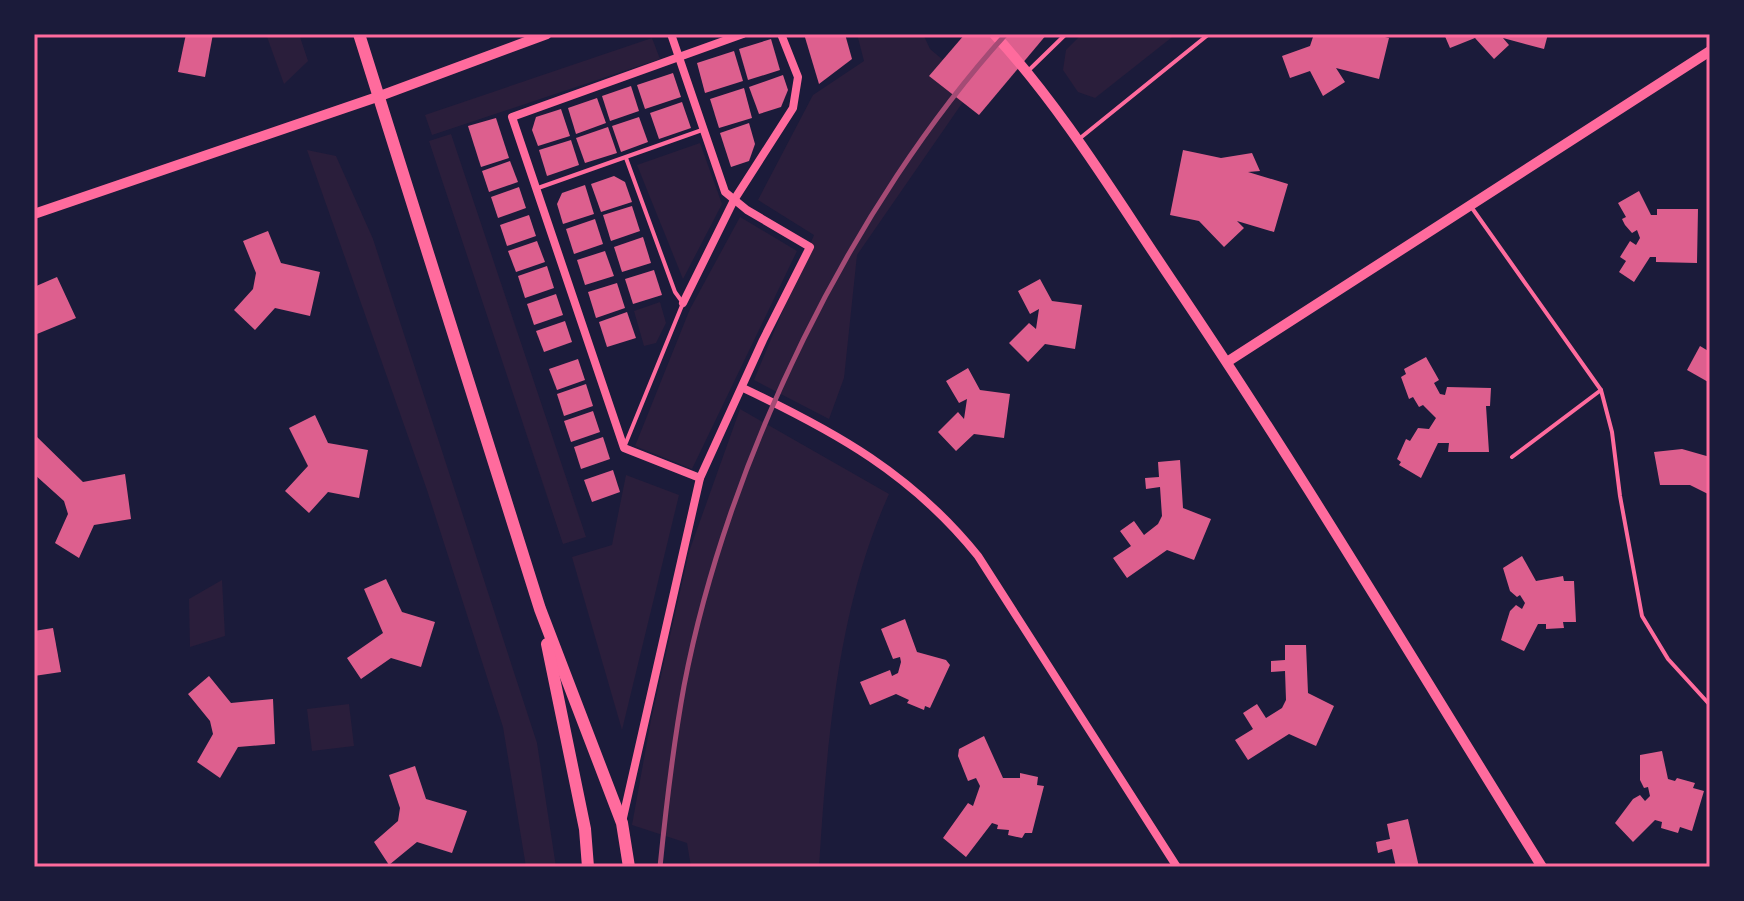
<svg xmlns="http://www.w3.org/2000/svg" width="1744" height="901" font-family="Signika,sans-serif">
<rect width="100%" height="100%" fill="#1b1b3a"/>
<g fill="#2a1e3b">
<polygon points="266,34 299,34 308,61 284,84"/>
<polygon points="857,34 923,34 930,49 974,86 857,255 844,378 829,419 754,380 814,235 758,200 813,95 864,61"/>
<polygon points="1082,34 1176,34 1095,98 1078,92 1063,70 1066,50"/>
<polygon points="652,38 660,59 432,135 425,115"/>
<polygon points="451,134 586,537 563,544 429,141"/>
<polygon points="700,143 722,204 683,279 637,165"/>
<polygon points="307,150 336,156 373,239 537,743 556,867 526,867 503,727 427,490"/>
<polygon points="740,217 797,251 692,469 635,446 690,309"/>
<polygon points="660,302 666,323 656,343 644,346 634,311"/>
<path d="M 740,409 L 889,494 C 837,609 827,743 819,867 L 691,867 L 687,843 L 632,825 L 651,720 L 689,552 Z"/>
<polygon points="626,475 679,495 622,730 572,557 612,545"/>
<polygon points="222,580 225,636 190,647 189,599"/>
<polygon points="349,704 354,746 312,751 307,709"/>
</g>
<g fill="#dd5f8e">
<polygon points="186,34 213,34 205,77 178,72"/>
<polygon points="804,34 845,34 852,59 819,84"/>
<polygon points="965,34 1047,34 979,115 929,76"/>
<polygon points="1314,34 1373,34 1389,38 1379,79 1336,68 1345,82 1323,96 1310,71 1290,78 1282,56 1310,46"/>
<polygon points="1444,34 1548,34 1544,49 1503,38 1509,45 1494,59 1475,38 1450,48"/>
<polygon points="771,39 780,70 748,80 739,49"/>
<polygon points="734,51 743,81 705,93 697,63"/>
<polygon points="673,73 681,97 645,109 637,85"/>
<polygon points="783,75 788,90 781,107 759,114 749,87"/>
<polygon points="631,86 639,111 610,121 602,96"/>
<polygon points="744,88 752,118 719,128 710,99"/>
<polygon points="597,98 606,123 576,134 568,108"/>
<polygon points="682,102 691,128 659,139 650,113"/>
<polygon points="561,109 570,136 538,146 532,130 536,117"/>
<polygon points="639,117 648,142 621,152 612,126"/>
<polygon points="496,118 509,158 481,167 468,126"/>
<polygon points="749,123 755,144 749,161 731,167 720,133"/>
<polygon points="608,127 617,153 585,163 576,138"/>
<polygon points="571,140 579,165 547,176 539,150"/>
<polygon points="1183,150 1221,158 1252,153 1260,171 1248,172 1288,184 1274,232 1237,221 1244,228 1224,247 1199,221 1170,215"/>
<polygon points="510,161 518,182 489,192 482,171"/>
<polygon points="614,176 625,182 632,202 601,212 591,184"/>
<polygon points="585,185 594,214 563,224 557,204 562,193"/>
<polygon points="519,187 526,208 498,218 491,197"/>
<polygon points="1639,191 1651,215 1657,215 1657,209 1698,209 1697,263 1656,262 1656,257 1650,257 1634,282 1619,272 1626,261 1620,257 1630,241 1636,245 1640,238 1637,230 1632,233 1625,225 1622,219 1626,217 1618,203"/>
<polygon points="632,206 640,231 611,241 603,215"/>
<polygon points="529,215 536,236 507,246 500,225"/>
<polygon points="595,219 603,244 574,254 566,229"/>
<polygon points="268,231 281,263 320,272 310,316 275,308 255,330 234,310 253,289 256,273 243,241"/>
<polygon points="643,237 651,263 622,272 614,247"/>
<polygon points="537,241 545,262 516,272 508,251"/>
<polygon points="605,251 614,276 585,285 577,260"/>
<polygon points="547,266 554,288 525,298 518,276"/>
<polygon points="654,270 662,295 633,304 625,279"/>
<polygon points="57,277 76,318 37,334 34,342 34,287"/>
<polygon points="1040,279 1052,301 1082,305 1075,349 1045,344 1028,362 1009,343 1029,323 1036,329 1039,309 1030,314 1018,291"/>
<polygon points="617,283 625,308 596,318 588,292"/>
<polygon points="556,294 563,315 534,325 527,304"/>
<polygon points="627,312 636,338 607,347 599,322"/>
<polygon points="565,321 572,342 544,352 536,331"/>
<polygon points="1700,346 1710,352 1710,383 1687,370"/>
<polygon points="1426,357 1439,380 1434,383 1440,394 1445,395 1447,387 1491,388 1490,406 1486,406 1489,452 1448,452 1449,443 1438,443 1421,478 1399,465 1401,462 1397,459 1406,439 1410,441 1418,428 1429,429 1436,418 1423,405 1419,407 1413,397 1409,399 1401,377 1406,374 1404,369"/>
<polygon points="578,359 585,380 557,390 549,369"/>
<polygon points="968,368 980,390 1010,394 1004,438 974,434 956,451 938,432 958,412 964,419 967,399 959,403 946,381"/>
<polygon points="586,384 593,406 564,416 557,394"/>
<polygon points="593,411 600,432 571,442 564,421"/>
<polygon points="315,415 328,443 368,450 359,498 328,492 309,513 285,491 308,466 289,428"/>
<polygon points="34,434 83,482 125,474 131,519 94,525 79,558 55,543 68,514 64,501 34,474"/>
<polygon points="603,437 610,459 581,469 574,447"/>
<polygon points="1682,449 1710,457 1710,495 1690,485 1660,485 1654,452"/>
<polygon points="1180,460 1183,508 1211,519 1194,560 1167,550 1127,578 1113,558 1131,546 1120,531 1134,521 1144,535 1158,524 1162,516 1160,487 1146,489 1145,478 1159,477 1158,462"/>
<polygon points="613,470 620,492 592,502 584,480"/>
<polygon points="1522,556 1536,581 1563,576 1564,581 1574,581 1576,622 1563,622 1564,628 1546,629 1546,624 1538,624 1524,651 1501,640 1510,611 1516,605 1522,609 1525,603 1520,595 1517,597 1510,591 1503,568"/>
<polygon points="386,579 402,612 435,622 421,667 391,658 361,679 347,658 383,633 364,589"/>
<polygon points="905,619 917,652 946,660 950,665 930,708 925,706 924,710 907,703 909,700 896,694 870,705 860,682 890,670 892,676 898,673 901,662 900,657 893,659 881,629"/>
<polygon points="53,628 61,672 34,676 34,631"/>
<polygon points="1285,645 1306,645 1308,693 1334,706 1316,746 1289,734 1248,760 1235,740 1253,729 1243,713 1257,704 1266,718 1282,708 1286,700 1285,671 1271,672 1271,661 1285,660"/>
<polygon points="209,676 231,703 273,699 275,744 238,747 220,778 197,762 213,734 210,721 188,694"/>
<polygon points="984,736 1003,778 1020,778 1020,773 1038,777 1037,785 1044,786 1032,833 1025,833 1022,838 1008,835 1009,830 997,829 998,825 992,823 966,857 943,838 968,803 973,806 980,786 976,778 968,781 958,756 959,749"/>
<polygon points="1662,751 1668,779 1675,781 1677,778 1695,783 1693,788 1704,791 1692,831 1680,827 1678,833 1661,828 1662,822 1655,820 1633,842 1615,823 1633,799 1640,795 1645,801 1650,796 1648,787 1644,788 1640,780 1640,755"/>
<polygon points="415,766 426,799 467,811 452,853 417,842 389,865 374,842 398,821 400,808 389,775"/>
<polygon points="1408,819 1419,867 1396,867 1392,849 1378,853 1376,842 1390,839 1387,824"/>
</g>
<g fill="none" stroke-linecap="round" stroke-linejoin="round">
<g stroke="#ff6b9d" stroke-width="4">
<polyline points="1028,71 1066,34"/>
<polyline points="1079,139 1209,34"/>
<polyline points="538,188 702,130"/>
<polyline points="1472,208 1601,390 1612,432 1620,496 1642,616 1668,659 1710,705"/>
<polyline points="625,445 683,303 675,292 626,158"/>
<polyline points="1512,457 1601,390"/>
</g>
<g stroke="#ff6b9d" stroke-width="8">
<polyline points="683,303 734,200 793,108 798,77 781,34"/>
<path d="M 743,388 C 836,432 912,474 978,556 L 1177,867"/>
<polyline points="700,478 624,448 512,117 743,34"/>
<polyline points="622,822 700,478 763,340 810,247 747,210 725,192 671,34"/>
</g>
<g stroke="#ff6b9d" stroke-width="10">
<path d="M 994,34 C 1062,108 1115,196 1171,279 C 1301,471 1419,670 1542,867"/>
<polyline points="34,214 380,96 547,34"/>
<polyline points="1227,362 1710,51"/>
</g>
<g stroke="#ff6b9d" stroke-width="12">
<polyline points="359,34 540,609 622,823 629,867"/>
<polyline points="547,644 585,829 588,867"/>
</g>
<path stroke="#a44b75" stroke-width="5" d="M 660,867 C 666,807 673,746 684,686 C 727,461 852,204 1006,34"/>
</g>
<rect width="1744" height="901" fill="none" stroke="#1b1b3a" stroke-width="72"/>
<rect x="36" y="36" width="1672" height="829" fill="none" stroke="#ff6b9d" stroke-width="3"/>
</svg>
